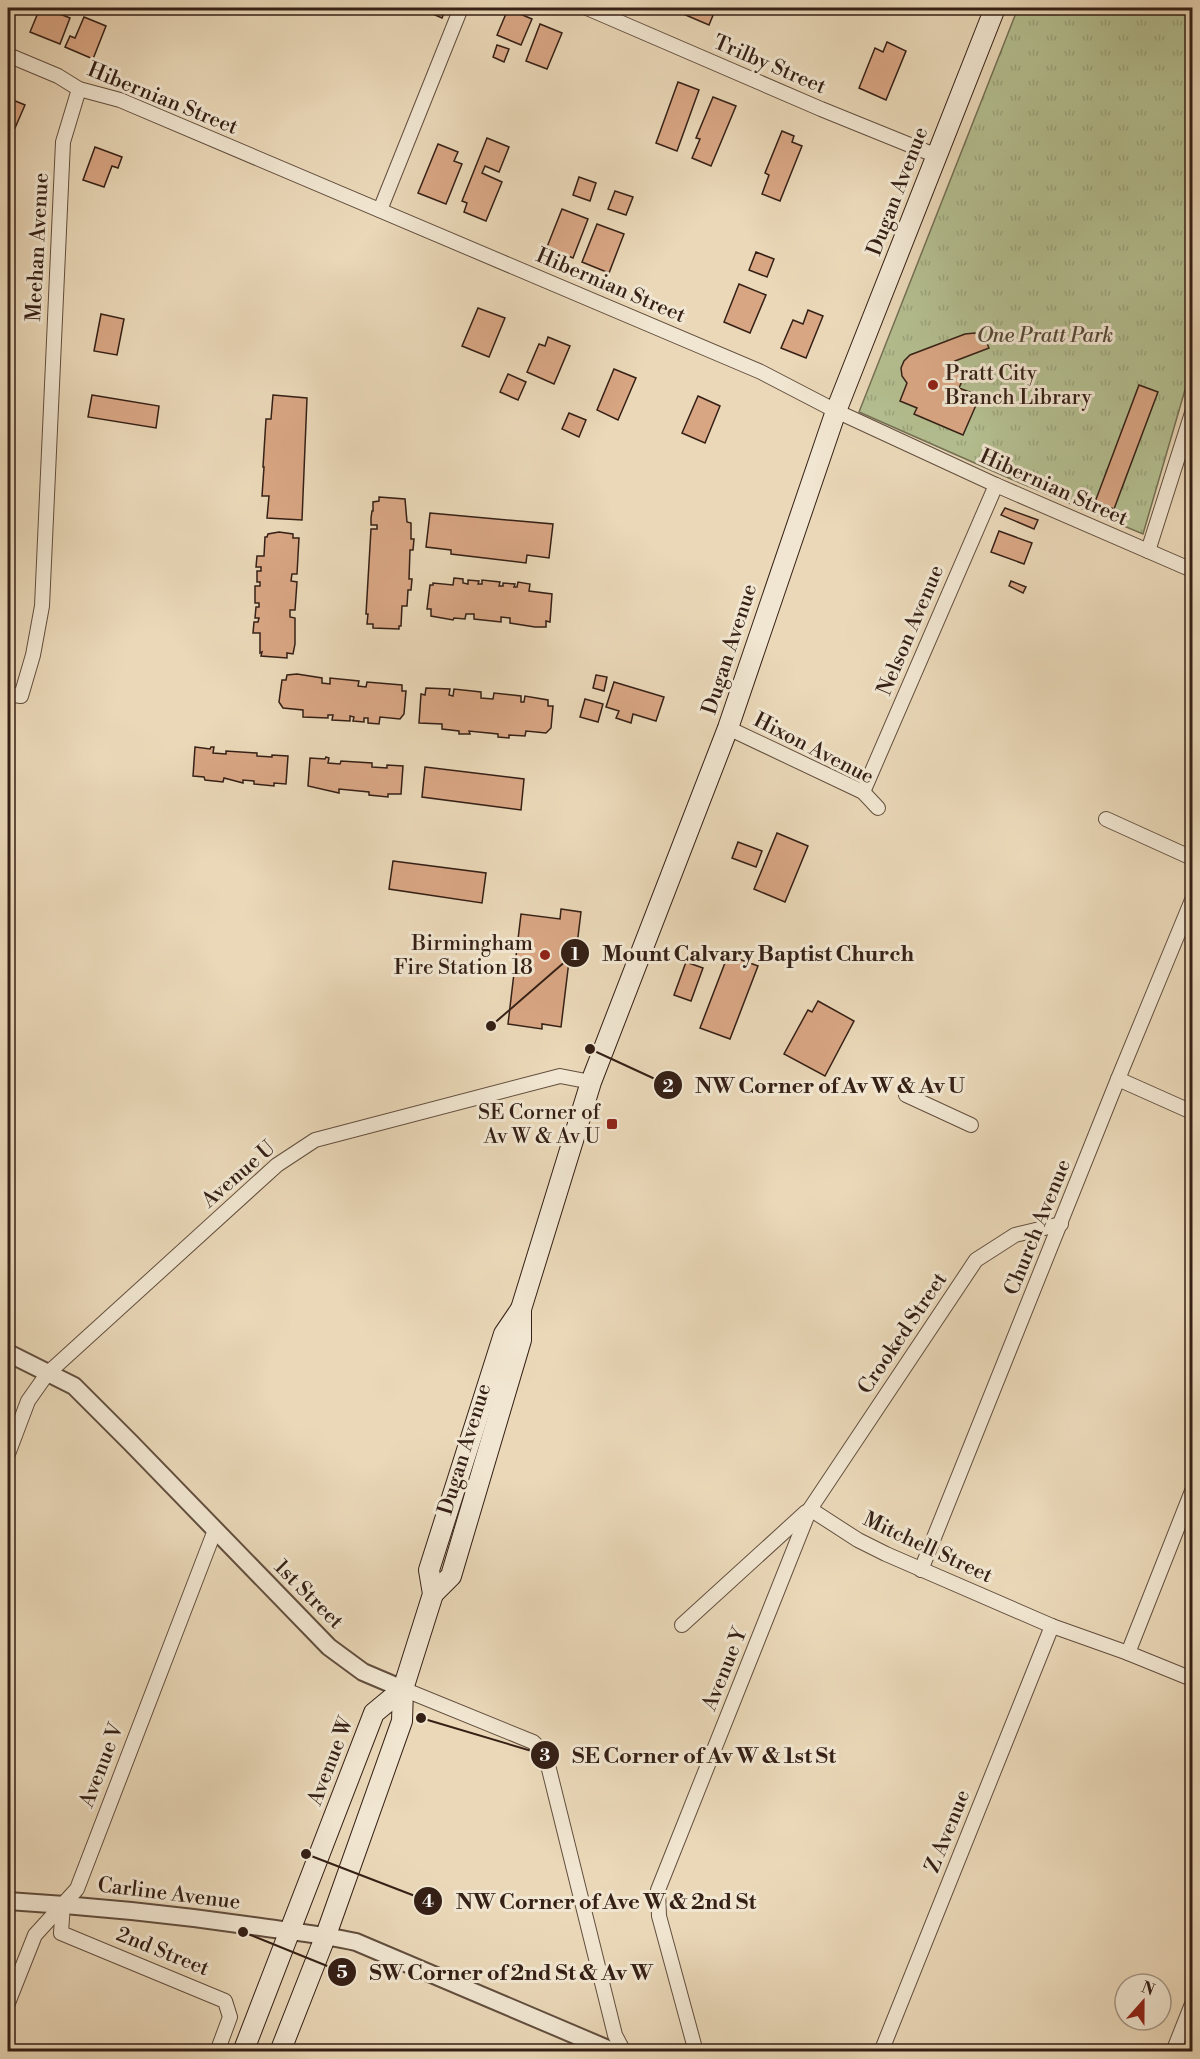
<svg xmlns="http://www.w3.org/2000/svg" width="1200" height="2059" font-family="'Libre Bodoni',serif">
<defs>
<pattern id="park-tufts" width="24" height="20" patternUnits="userSpaceOnUse" patternTransform="scale(1.5)"><rect width="24" height="20" fill="#b4bf91"/><path d="M3 7l-1-3M5 7V3M7 7l1-3M15 17l-1-3M17 17v-4M19 17l1-3" fill="none" stroke="#9ba47c"/></pattern>
</defs>
<rect width="100%" height="100%" fill="#ead8b8"/>
<filter id="stains"><feTurbulence type="fractalNoise" baseFrequency=".00333" numOctaves="4"/><feColorMatrix values="0 0 0 0 .2 0 0 0 0 .09 0 0 0 0 .02 0 0 0 .5 -.17"/></filter>
<radialGradient id="worn" r=".72"><stop offset=".6" stop-color="#630" stop-opacity="0"/><stop offset="1" stop-color="#630" stop-opacity=".3"/></radialGradient>
<polygon fill="url(#park-tufts)" stroke="#747054" stroke-width="1.5" points="1018,8 1192,8 1192,366 1143,534 1011,479 859,412"/>
<g fill="#d9a684" stroke="#352016" stroke-width="1.5">
<polygon points="40,8 51,8 56,10 55,12 70,18 60,44 30,32"/>
<polygon points="419,8 446,8 442,18"/>
<polygon points="683,8 716,8 709,25 681,13"/>
<polygon points="508,9 532,19 521,45 497,35"/>
<polygon points="84,17 106,26 93,59 65,47 70,36 75,38"/>
<polygon points="540,24 562,33 547,69 526,61"/>
<polygon points="887,42 906,51 886,100 859,88 875,48 883,52"/>
<polygon points="497,45 509,49 504,62 493,57"/>
<polygon points="678,82 699,90 677,151 656,143"/>
<polygon points="713,97 736,106 711,166 692,158 700,139 696,138"/>
<polygon points="8,98 25,105 15,128 8,125"/>
<polygon points="782,131 794,136 792,142 802,146 780,201 762,194 769,175 765,173"/>
<polygon points="487,138 509,147 499,172 485,166 482,173 502,182 486,221 464,212 467,203 462,201"/>
<polygon points="438,144 458,152 454,161 462,164 446,204 418,193"/>
<polygon points="95,147 122,157 118,168 112,166 104,187 83,180"/>
<polygon points="579,177 596,183 590,201 573,195"/>
<polygon points="615,191 633,197 626,215 608,209"/>
<polygon points="562,209 588,219 573,258 547,247"/>
<polygon points="597,224 624,234 609,273 582,262"/>
<polygon points="756,252 774,259 767,277 749,270"/>
<polygon points="739,284 766,295 750,333 724,322"/>
<polygon points="478,308 505,318 489,357 462,346"/>
<polygon points="808,310 823,316 806,358 781,348 793,320 803,324"/>
<polygon points="101,314 124,319 117,355 94,351"/>
<polygon points="975,333 985,339 989,348 955,361 960,374 964,376 959,388 980,396 963,435 914,414 917,408 900,401 907,383 902,376 901,368 904,361 910,355 965,334"/>
<polygon points="548,337 570,346 554,384 527,372 539,344 545,346"/>
<polygon points="614,369 636,378 618,420 597,410"/>
<polygon points="508,374 526,382 518,400 500,392"/>
<polygon points="1139,385 1158,392 1114,509 1095,502"/>
<polygon points="92,395 159,406 156,428 88,417"/>
<polygon points="273,395 307,398 302,520 267,518 269,496 262,496 264,467 263,467 266,419 271,419"/>
<polygon points="698,396 720,406 705,443 682,433"/>
<polygon points="569,413 586,420 579,437 562,429"/>
<polygon points="379,497 405,499 407,522 411,523 411,539 414,539 413,550 410,550 409,579 412,579 411,590 408,590 407,606 402,606 401,626 399,626 399,629 373,628 373,624 367,624 368,614 366,614 371,529 377,529 377,525 371,525 371,518 372,511 373,511 373,502 379,501"/>
<polygon points="1005,508 1038,520 1034,529 1001,515"/>
<polygon points="430,513 553,524 549,558 527,555 526,563 451,554 451,550 426,547"/>
<polygon points="999,531 1032,543 1024,564 991,552"/>
<polygon points="279,532 293,534 293,538 299,538 297,574 292,574 291,581 297,582 295,610 290,610 290,617 295,618 295,644 293,654 287,653 287,658 261,656 262,652 260,653 260,633 253,633 254,622 258,622 259,618 255,618 256,607 259,607 259,603 255,603 255,586 260,586 260,582 257,582 257,571 261,571 261,567 256,567 257,556 264,556 265,537 267,537 268,534"/>
<polygon points="454,578 463,579 463,583 468,584 468,580 479,581 478,584 482,584 482,580 500,582 499,586 503,586 503,583 515,584 514,587 517,587 518,582 530,584 529,591 552,594 550,622 546,621 546,627 535,627 510,623 510,618 501,617 501,622 474,619 474,614 466,614 465,619 454,618 453,620 431,616 431,609 427,609 430,585 433,585 433,583 453,585"/>
<polygon points="1011,581 1026,587 1023,593 1009,586"/>
<polygon points="297,674 322,678 322,683 330,684 330,678 359,681 358,686 366,687 367,682 402,685 402,691 406,691 404,714 400,719 380,717 379,724 368,723 368,718 364,718 364,722 353,721 354,717 350,716 350,721 332,720 333,715 328,715 328,718 303,717 303,710 283,708 279,702 282,680 286,680 287,675"/>
<polygon points="596,675 607,677 604,691 593,688"/>
<polygon points="614,682 664,697 656,721 633,714 631,723 616,718 619,711 606,707"/>
<polygon points="426,688 450,689 449,695 453,696 454,689 481,692 481,698 493,699 494,693 521,696 521,702 524,702 525,696 548,700 548,706 553,706 551,728 546,733 526,731 525,736 509,735 509,738 498,737 498,734 469,731 470,734 459,734 459,731 442,729 442,724 419,723 421,694 425,695"/>
<polygon points="585,699 603,704 598,722 580,717"/>
<polygon points="195,747 210,749 211,747 214,747 213,753 226,754 226,751 257,753 257,756 272,757 272,755 288,756 286,784 274,783 274,786 254,784 254,781 243,780 243,783 224,778 223,782 205,780 204,777 193,776"/>
<polygon points="326,757 329,758 328,763 340,764 341,761 372,763 372,767 387,768 387,765 403,766 401,794 388,794 388,797 369,795 369,792 339,789 339,793 308,786 310,758 325,759"/>
<polygon points="425,767 524,779 521,810 422,797"/>
<polygon points="777,833 808,846 785,902 754,889"/>
<polygon points="738,842 762,851 756,867 732,858"/>
<polygon points="393,861 486,873 482,903 389,889"/>
<polygon points="561,909 581,912 577,945 583,946 581,962 569,961 561,1027 542,1024 542,1029 508,1024 521,914 560,919"/>
<polygon points="728,955 758,966 730,1039 700,1028"/>
<polygon points="686,962 703,968 691,1001 674,995"/>
<polygon points="818,1001 854,1021 825,1076 784,1054 808,1010 812,1012"/>
</g>
<g fill="none" stroke-linecap="round" stroke-linejoin="round">
<g stroke="#624e3e" stroke-width="16">
<g id="minor">
<polyline points="587,8 821,109 937,156"/>
<polyline points="8,55 58,76 79,89 120,100 761,372 836,411 996,485 1192,570"/>
<polyline points="380,210 461,8"/>
<polyline points="1148,551 1192,413"/>
<polyline points="8,694 21,696 33,655 42,606 63,142 79,89"/>
<polyline points="728,728 863,792 878,808"/>
<polyline points="863,792 996,485"/>
<polyline points="1106,819 1192,858"/>
<polyline points="1118,1079 1192,1112"/>
<polyline points="906,1095 971,1125"/>
<polyline points="8,1454 28,1401 47,1374 277,1165 315,1140 560,1076 591,1082"/>
<polyline points="810,1509 858,1540 886,1554 1052,1626 1128,1653 1192,1679"/>
<polyline points="921,1570 1118,1079 1192,900"/>
<polyline points="682,1625 806,1512"/>
<polyline points="1128,1653 1192,1491"/>
<polyline points="403,1689 533,1742 545,1753 615,2035 624,2052"/>
<polyline points="63,1904 61,1933 225,2001 230,2017 217,2052"/>
<polyline points="8,2003 35,1935 77,1889 215,1530"/>
<polyline points="696,2052 659,1916 658,1890 810,1509 976,1260 1015,1235 1061,1224"/>
<polyline points="881,2052 1052,1626"/>
<polyline points="1173,2052 1192,2004"/>
</g>
</g>
<g stroke="#624e3e" stroke-width="20">
<g id="tertiary">
<polyline points="8,1353 74,1386 131,1443 329,1647 363,1672 403,1689"/>
<path d="M 8,1901 C 90,1906 171,1914 253,1926 C 287,1931 322,1934 356,1942 L 615,2052"/>
</g>
</g>
<g stroke="#352016" stroke-width="22">
<g id="secondary">
<polyline points="433,1594 451,1576 521,1340 521,1309 591,1082 728,728 836,411 995,8"/>
<polyline points="243,2052 374,1713 403,1689"/>
<polyline points="280,2052 326,1935 402,1721 403,1689 433,1594 429,1570 504,1334 521,1309"/>
</g>
</g>
<use href="#minor" stroke="#f1e6d1" stroke-width="14"/>
<use href="#tertiary" stroke="#f1e6d1" stroke-width="16"/>
<use href="#secondary" stroke="#f1e6d1" stroke-width="20"/>
</g>
<g fill="#8f2418" stroke="#f1e6d1" stroke-width="2">
<circle cx="933" cy="385" r="6"/>
<circle cx="545" cy="955" r="6"/>
<rect x="606" y="1118" width="12" height="12" rx="3"/>
</g>
<g text-anchor="middle" stroke-width="6" stroke-linejoin="round" paint-order="stroke">
<g font-size="21" fill="#352016" stroke="#f1e6d1">
<text transform="translate(770 64) rotate(23)" y="7">Trilby Street</text>
<text transform="translate(163 98) rotate(22)" y="7">Hibernian Street</text>
<text transform="translate(897 191) rotate(-69)" y="7">Dugan Avenue</text>
<text transform="translate(37 247) rotate(-87)" y="7">Meehan Avenue</text>
<text transform="translate(611 285) rotate(23)" y="7">Hibernian Street</text>
<text transform="translate(1054 487) rotate(24)" y="7">Hibernian Street</text>
<text transform="translate(910 630) rotate(-67)" y="7">Nelson Avenue</text>
<text transform="translate(729 649) rotate(-72)" y="7">Dugan Avenue</text>
<text transform="translate(814 748) rotate(27)" y="7">Hixon Avenue</text>
<text transform="translate(238 1174) rotate(-41)" y="7">Avenue U</text>
<text transform="translate(1037 1227) rotate(-68)" y="7">Church Avenue</text>
<text transform="translate(902 1333) rotate(-56)" y="7">Crooked Street</text>
<text transform="translate(464 1449) rotate(-73)" y="7">Dugan Avenue</text>
<text transform="translate(928 1547) rotate(25)" y="7">Mitchell Street</text>
<text transform="translate(309 1594) rotate(45)" y="7">1st Street</text>
<text transform="translate(724 1669) rotate(-68)" y="7">Avenue Y</text>
<text transform="translate(330 1761) rotate(-69)" y="7">Avenue W</text>
<text transform="translate(101 1765) rotate(-69)" y="7">Avenue V</text>
<text transform="translate(947 1831) rotate(-68)" y="7">Z Avenue</text>
<text transform="translate(169 1893) rotate(7)" y="7">Carline Avenue</text>
<text transform="translate(163 1951) rotate(22)" y="7">2nd Street</text>
</g>
<g font-size="21" font-style="italic" fill="#554835" stroke="#f1e6d1">
<text x="1045" y="342">One Pratt Park</text>
</g>
<g font-size="21" fill="#352016" stroke="#f1e6d1" text-anchor="end">
<text x="945" y="380" text-anchor="start">Pratt City<tspan x="945" dy="24">Branch Library</tspan></text>
<text x="533" y="950">Birmingham<tspan x="533" dy="24">Fire Station 18</tspan></text>
<text x="600" y="1119">SE Corner of<tspan x="600" dy="24">Av W &amp; Av U</tspan></text>
</g>
</g>
<path fill="none" stroke="#352016" stroke-width="2" d="M491 1026L575 953M590 1049L668 1085M421 1718L545 1755M306 1854L428 1901M243 1932L342 1972"/>
<g fill="#352016" stroke="#f1e6d1" stroke-width="2">
<circle cx="491" cy="1026" r="6"/>
<circle cx="590" cy="1049" r="6"/>
<circle cx="421" cy="1718" r="6"/>
<circle cx="306" cy="1854" r="6"/>
<circle cx="243" cy="1932" r="6"/>
<circle cx="575" cy="953" r="15"/>
<circle cx="668" cy="1085" r="15"/>
<circle cx="545" cy="1755" r="15"/>
<circle cx="428" cy="1901" r="15"/>
<circle cx="342" cy="1972" r="15"/>
</g>
<g font-size="18" text-anchor="middle" font-weight="bold" fill="#fff">
<text x="575" y="960">1</text>
<text x="668" y="1092">2</text>
<text x="545" y="1761">3</text>
<text x="428" y="1907">4</text>
<text x="342" y="1978">5</text>
</g>
<g font-size="22" text-anchor="middle" font-weight="bold" fill="#352016" stroke="#f1e6d1" stroke-width="6" stroke-linejoin="round" paint-order="stroke">
<text x="758" y="961">Mount Calvary Baptist Church</text>
<text x="830" y="1093">NW Corner of Av W &amp; Av U</text>
<text x="704" y="1763">SE Corner of Av W &amp; 1st St</text>
<text x="606" y="1909">NW Corner of Ave W &amp; 2nd St</text>
<text x="511" y="1980">SW Corner of 2nd St &amp; Av W</text>
</g>
<rect width="1200" height="2059" fill="none" stroke="#ead8b8" stroke-width="30"/>
<rect x="9" y="9" width="1182" height="2041" fill="none" stroke="#352016" stroke-width="3"/>
<rect x="15" y="15" width="1170" height="2029" fill="none" stroke="#352016" stroke-width="1.5"/>
<g transform="translate(1143 2002) rotate(21)"><circle r="28" fill="#f1e6d1" stroke="#a69786" stroke-width="1.5"/>
<path d="M0-4.5L10 22L0 15L-10 22Z" fill="#8f2418"/>
<text y="-9" font-size="16" font-weight="bold" text-anchor="middle" fill="#352016">N</text>
</g>
<rect width="100%" height="100%" filter="url(#stains)"/>
<rect width="100%" height="100%" fill="url(#worn)"/>
</svg>
